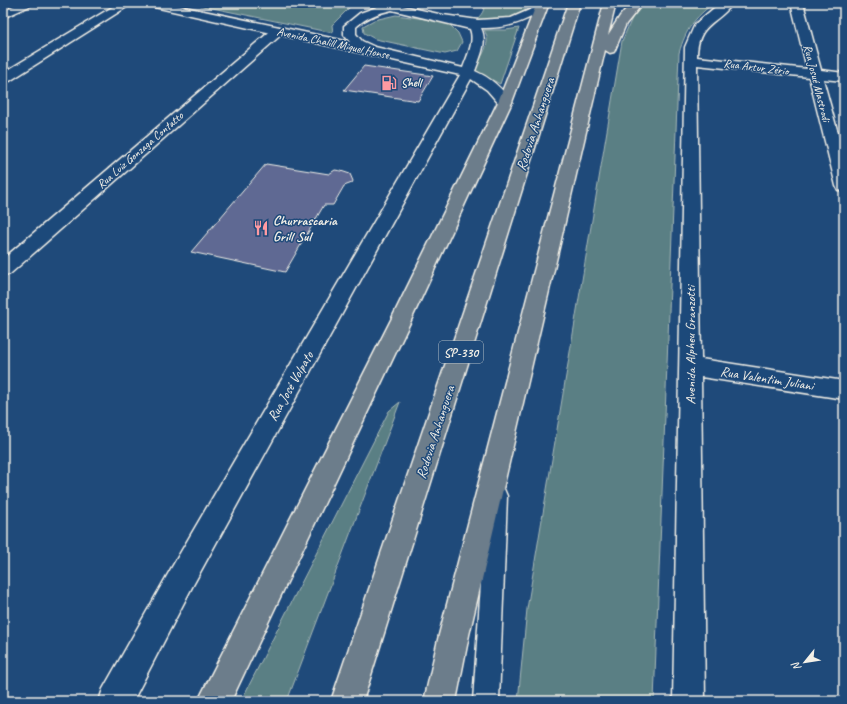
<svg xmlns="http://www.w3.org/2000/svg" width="847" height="704" font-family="Caveat,sans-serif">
<rect width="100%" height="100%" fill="#1f4a7a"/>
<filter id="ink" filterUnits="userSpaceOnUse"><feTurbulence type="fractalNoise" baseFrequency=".025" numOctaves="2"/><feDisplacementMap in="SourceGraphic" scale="8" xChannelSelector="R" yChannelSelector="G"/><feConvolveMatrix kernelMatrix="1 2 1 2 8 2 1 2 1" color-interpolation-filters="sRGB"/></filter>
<g filter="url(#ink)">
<g fill="#5a7f84" stroke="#a7b8b6">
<polygon points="188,3 350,3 353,4 332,25 333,33"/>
<path d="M 483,3 L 530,3 C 520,22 494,21 476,20 C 481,15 486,10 483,3 Z"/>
<path d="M 644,3 L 714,3 C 694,18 686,29 679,53 L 654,701 L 518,701 L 527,609 L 622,41 L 633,16 Z"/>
<polygon points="396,15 447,22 458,33 462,42 457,51 445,54 375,39 364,33 363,26 374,20"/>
<path d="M 519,28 L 500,84 L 474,70 C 480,58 493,43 484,30 L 506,30 Z"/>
<polygon points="400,402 287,701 241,701 389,411"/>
</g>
<g fill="#5e6993" stroke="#f4f1e8">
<polygon points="364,66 433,76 418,101 344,90"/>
<polygon points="266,164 329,174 335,170 341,171 350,174 353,181 352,183 344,186 333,205 324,205 285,272 191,252"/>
</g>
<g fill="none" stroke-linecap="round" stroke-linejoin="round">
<g stroke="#f4f1e8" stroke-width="3">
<polygon id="service" points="497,487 504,489 507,496 499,701 473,701 487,496 490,489"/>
</g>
<g stroke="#f4f1e8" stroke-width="3">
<g id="minor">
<polygon points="19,3 34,3 32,5 3,18 3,11"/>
<polygon points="119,3 133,3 8,82 3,83 3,73"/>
<path d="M 720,3 L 733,3 C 717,25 697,23 697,57 L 807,69 L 791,3 L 803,3 L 821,70 L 844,73 L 844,81 L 823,79 L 844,155 L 844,191 L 838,190 L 836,186 L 809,77 L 697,65 L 701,359 L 844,381 L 844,399 L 701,377 L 705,701 L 673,701 L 685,47 L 695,24 Z"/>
<polygon points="278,27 282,28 284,31 282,34 10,274 3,275 3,259 274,28"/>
</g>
</g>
<g stroke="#f4f1e8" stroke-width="3">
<path id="tertiary" d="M 144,3 L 166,3 L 350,42 L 344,35 L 344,26 L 360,13 L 377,7 L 371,5 L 369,3 L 390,3 L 443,15 L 478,20 L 511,18 L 541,5 L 545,6 L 547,8 L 545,10 C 521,23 509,28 481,28 C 488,42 480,57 475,71 C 491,78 502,88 512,102 L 510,105 L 505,106 L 500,105 L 487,90 L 471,79 L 192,587 L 133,701 L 99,701 L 103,689 L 172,567 L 460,75 L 150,6 ZM 392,10 L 470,29 C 475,42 467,56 463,68 L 375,47 L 362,41 L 356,34 L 356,27 C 366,17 378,13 392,10 Z"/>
</g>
<g stroke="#f4f1e8" stroke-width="3">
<polygon id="trunk" points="537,3 549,3 512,102 413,316 231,701 198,701 393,316 498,102"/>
</g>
<g stroke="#f4f1e8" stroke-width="3">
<g id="motorway">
<polygon points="536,3 548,3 548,5 542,8 538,7"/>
<polygon points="568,3 580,3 363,701 331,701"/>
<polygon points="604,3 616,3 608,35 620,16 631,3 643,3 626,24 614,52 610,53 605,50 469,635 456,701 424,701 439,635"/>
</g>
</g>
<use href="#service" fill="#1f4a7a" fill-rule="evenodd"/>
<use href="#minor" fill="#1f4a7a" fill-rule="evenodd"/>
<use href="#tertiary" fill="#1f4a7a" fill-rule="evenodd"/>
<use href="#trunk" fill="#6c7d8b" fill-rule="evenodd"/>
<use href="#motorway" fill="#6c7d8b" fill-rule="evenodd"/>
</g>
</g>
<defs>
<g id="fuel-bare" transform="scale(1.2)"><path d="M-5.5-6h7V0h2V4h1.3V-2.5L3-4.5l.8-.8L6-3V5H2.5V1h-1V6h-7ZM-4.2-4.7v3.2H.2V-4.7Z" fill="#ff9aa2" stroke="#1f4a7a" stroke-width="2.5" paint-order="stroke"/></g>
<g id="restaurant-bare" transform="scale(1.2)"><path d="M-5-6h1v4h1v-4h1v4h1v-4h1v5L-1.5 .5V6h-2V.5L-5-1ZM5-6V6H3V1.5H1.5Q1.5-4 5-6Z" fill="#ff9aa2" stroke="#1f4a7a" stroke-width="2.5" paint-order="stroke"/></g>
</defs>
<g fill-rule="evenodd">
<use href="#fuel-bare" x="389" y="83"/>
<use href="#restaurant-bare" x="261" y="228"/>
</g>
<g text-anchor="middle" stroke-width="3" stroke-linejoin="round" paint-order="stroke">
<g font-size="12" fill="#f4f1e8" stroke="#1f4a7a">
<text transform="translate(333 43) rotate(12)" y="4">Avenida Chalill Miguel Honse</text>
<text transform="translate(756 67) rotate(7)" y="4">Rua Artur Zério</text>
<text transform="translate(817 83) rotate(76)" y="4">Rua Josué Mastrodi</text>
<text transform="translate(140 150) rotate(-41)" y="4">Rua Luiz Gonzaga Contatto</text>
</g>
<g font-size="12" font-weight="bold" fill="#f4f1e8" stroke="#1f4a7a" text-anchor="start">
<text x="401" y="87">Shell</text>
</g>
<rect fill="#1f4a7a" stroke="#b4bfc7" stroke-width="1" x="439" y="341" width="44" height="22" rx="3"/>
<g font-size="13" font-weight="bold" fill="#f4f1e8">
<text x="461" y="357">SP-330</text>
</g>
<g font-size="14" fill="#f4f1e8" stroke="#1f4a7a">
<text transform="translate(535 124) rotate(-72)" y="5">Rodovia Anhanguera</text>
<text transform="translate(690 345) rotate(-90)" y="5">Avenida Alpheu Granzotti</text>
<text transform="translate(767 378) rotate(9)" y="5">Rua Valentim Juliani</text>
<text transform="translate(290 386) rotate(-60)" y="5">Rua José Volpato</text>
<text transform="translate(435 432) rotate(-72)" y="5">Rodovia Anhanguera</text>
</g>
<g font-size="14" font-weight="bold" fill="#f4f1e8" stroke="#1f4a7a" text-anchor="start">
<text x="273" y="225">Churrascaria<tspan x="273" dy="16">Grill Sul</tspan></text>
</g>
</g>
<rect width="847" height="704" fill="none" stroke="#1f4a7a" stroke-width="16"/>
<rect x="8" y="8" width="831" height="688" fill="none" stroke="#f4f1e8" stroke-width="1.5" filter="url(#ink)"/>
<g transform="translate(805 662) rotate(240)" stroke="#1f4a7a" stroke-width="3" paint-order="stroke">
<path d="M0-3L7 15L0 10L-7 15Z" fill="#f4f1e8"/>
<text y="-6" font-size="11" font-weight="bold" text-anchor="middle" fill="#f4f1e8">N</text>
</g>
</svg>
